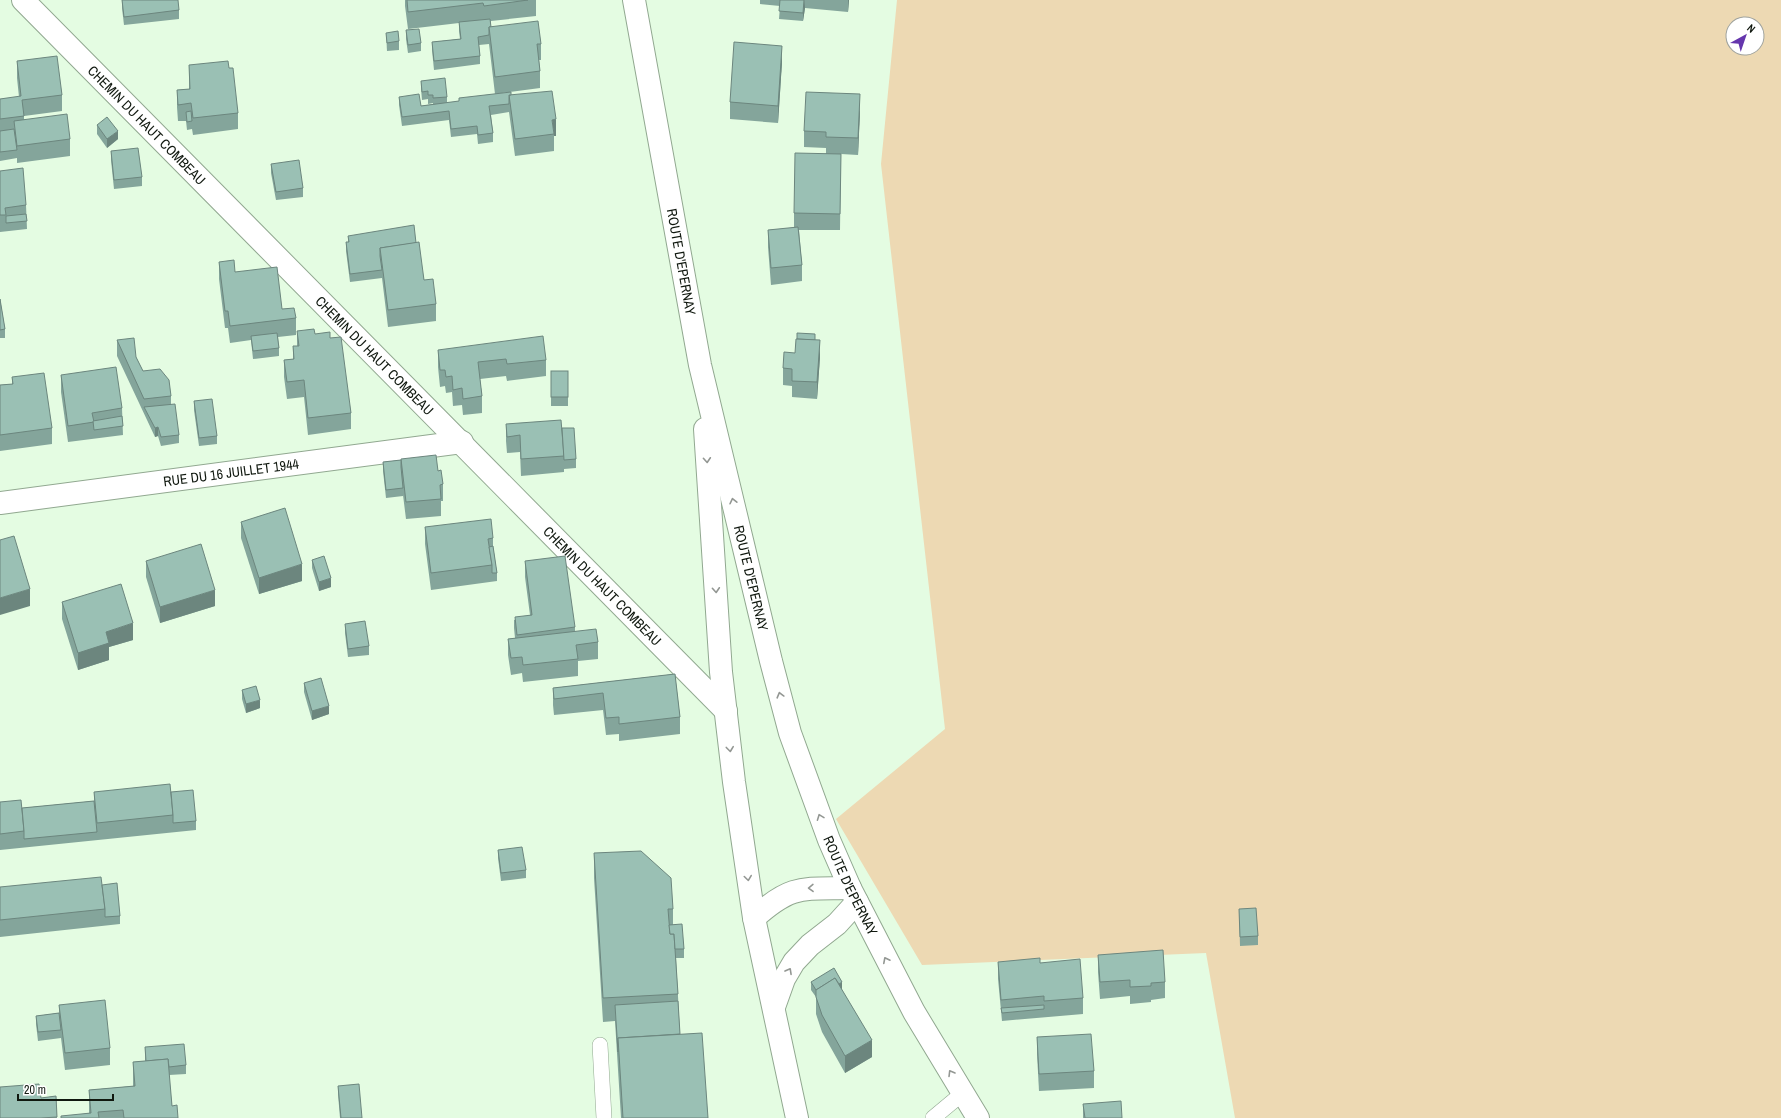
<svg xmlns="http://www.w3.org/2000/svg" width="1781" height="1118" font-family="'Archivo Narrow',sans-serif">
<rect width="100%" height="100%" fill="#e4fce2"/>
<path fill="#edd9b3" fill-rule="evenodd" d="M 897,0 L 1781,0 L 1781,1118 L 1235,1118 L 1206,953 L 922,965 L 836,819 L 945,729 L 881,164 ZM 1733,24 L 1757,24 L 1757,48 L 1733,48 Z"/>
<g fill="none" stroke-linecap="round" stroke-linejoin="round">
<g stroke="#91a890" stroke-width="16">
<g id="service">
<polyline points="600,1045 604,1118"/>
<polyline points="933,1118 963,1093"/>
</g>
</g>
<g stroke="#91a890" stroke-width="24">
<g id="minor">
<path id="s1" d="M 23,0 L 726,711"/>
<path id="s2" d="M 0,503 L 462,442"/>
</g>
</g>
<g stroke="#91a890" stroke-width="24">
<g id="secondary">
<path id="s3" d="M 634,0 L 700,365 L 771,661 L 790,733 L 829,840 L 850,888 L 914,1012 L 978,1118"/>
<polyline points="705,429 721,672 734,782 754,918 797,1118"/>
<path d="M 754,918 C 792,884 802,889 850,888"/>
<polyline points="774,1007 784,979 794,962 810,945 837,924 857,902"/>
</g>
</g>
<use href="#service" stroke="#fff" stroke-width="15"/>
<use href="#minor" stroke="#fff" stroke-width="22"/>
<use href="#secondary" stroke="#fff" stroke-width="22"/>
</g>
<g fill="#84a59b">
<polygon points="122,0 179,10 179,19 124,25 122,8"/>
<polygon points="405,0 536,0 536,16 491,21 491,27 541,44 541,60 539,60 540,71 540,88 495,94 489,44 479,45 480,56 480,64 434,70 432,50 432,42 460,39 459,31 459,23 408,29 405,6"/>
<polygon points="760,0 849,0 848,12 805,8 803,21 779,19 780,6 760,4"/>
<polygon points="406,30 421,43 421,51 408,53 406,39"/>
<polygon points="386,33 399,41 399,50 387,51"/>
<polygon points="17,61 62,95 62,111 24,116 24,119 70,139 70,156 17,163 17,158 0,161 0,99 19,97 17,78"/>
<polygon points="782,62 778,123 730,119 730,102"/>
<polygon points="189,65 238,113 238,129 193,135 192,129 187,130 186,121 178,121 177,107 177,90 189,89"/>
<polygon points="421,81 447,97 447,103 511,95 556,136 554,136 554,151 515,156 509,112 491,115 493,133 493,142 478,144 477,134 451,137 449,120 402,126 399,105 399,97 421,106 433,104 433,103 428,104 428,99 422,100 421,89"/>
<polygon points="860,111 858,155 841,154 840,230 799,230 802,265 802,281 771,285 768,247 768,230 794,228 794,213 826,153 826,148 804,147 804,131"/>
<polygon points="97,125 118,139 107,148 97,134"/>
<polygon points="111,151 142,177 142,186 114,189 111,160"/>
<polygon points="271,164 303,188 303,197 276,200 271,173"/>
<polygon points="0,171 26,205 27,229 0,232"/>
<polygon points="348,236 416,243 424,280 436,304 436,321 388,327 382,278 350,282 346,251 346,242 348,242"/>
<polygon points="219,262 235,272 282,309 296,318 296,335 278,337 279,348 279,356 253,359 251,340 230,343 228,328 225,328 219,279"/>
<polygon points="0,299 5,329 5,338 0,338"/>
<polygon points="297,331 315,334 330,338 351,413 351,429 308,435 304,397 287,399 284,377 284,360 293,359 293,346 297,346"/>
<polygon points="117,340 136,357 143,371 171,396 171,404 179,435 179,443 161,446 158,436 155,437 117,356"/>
<polygon points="815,340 820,357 817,399 792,397 792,386 783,385 783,368 795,353"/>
<polygon points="438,350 546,360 546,376 507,381 506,376 480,379 482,396 482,413 463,415 462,405 453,406 452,392 446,393 445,386 440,387 438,367"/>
<rect x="551" y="371" width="17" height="35"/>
<polygon points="61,375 122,408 123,435 68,442 61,392"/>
<polygon points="12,377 52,428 52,444 0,451 0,385 12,384"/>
<polygon points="194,401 217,436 217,444 199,446 194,410"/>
<polygon points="506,424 562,428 576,459 576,468 564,469 564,472 521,476 520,452 507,453 506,441"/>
<polygon points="401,460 438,471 443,484 443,501 441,501 441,516 406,519 403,495 403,496 386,498 383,471 383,462"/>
<polygon points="241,522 302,581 259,594 241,538"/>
<polygon points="425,527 493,538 493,546 497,573 497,581 431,590 425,544"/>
<polygon points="312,560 331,587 319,591 312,568"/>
<polygon points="146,561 215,606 160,623 146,577"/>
<polygon points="525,561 575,627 575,631 598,642 598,659 578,661 578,676 523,682 522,673 511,675 508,655 508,639 515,638 514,628 514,620 530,615 525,577"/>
<polygon points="62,602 133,640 109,647 109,660 78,670 62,619"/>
<polygon points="345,624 369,646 369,655 348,657 345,633"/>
<polygon points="675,674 680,717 680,734 619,741 619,734 606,735 603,710 554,715 553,705 553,688"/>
<polygon points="304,683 329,714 312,720 304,692"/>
<polygon points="242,690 260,708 246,713 242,699"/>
<polygon points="94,792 171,792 196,821 196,830 0,850 0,802 22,808 94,801"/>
<polygon points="498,850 526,870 526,878 501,881 498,858"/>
<polygon points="594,853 673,909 673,925 684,949 684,958 676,958 680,1034 708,1118 621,1118 615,1021 603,1022 594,878"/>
<polygon points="102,885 120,916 120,924 0,937 0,887"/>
<polygon points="1239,909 1258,936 1258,945 1240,946"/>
<polygon points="1098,955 1165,982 1165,998 1151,1000 1151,1002 1130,1004 1130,996 1100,999 1098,972"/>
<polygon points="998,962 1040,963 1083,998 1083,1014 1002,1021 998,979"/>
<polygon points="811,982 842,990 872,1057 845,1073 822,1032 816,1014 816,997 811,990"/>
<polygon points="59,1005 110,1048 110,1065 65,1070 61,1038 38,1041 36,1024 36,1016 59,1013"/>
<polygon points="1037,1037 1094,1071 1094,1088 1039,1091 1037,1054"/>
<polygon points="145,1047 186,1065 186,1074 169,1075 172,1106 178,1118 61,1118 89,1113 89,1090 133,1086 133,1062 145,1061"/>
<polygon points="338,1086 362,1118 340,1118 338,1094"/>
<polygon points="56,1096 57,1118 0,1118 41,1098"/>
<polygon points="1083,1104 1122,1118 1083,1118"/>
</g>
<g fill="#6c867e">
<polygon points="805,0 805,8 803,21 803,13"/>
<polygon points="848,0 849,0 848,12"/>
<polygon points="782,46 782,62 778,123 778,106"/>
<polygon points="860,94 860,111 858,155 858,138"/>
<polygon points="556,119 556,136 554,136 552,120"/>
<polygon points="118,131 118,139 107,148 107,139"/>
<polygon points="820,340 820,357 817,399 817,382"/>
<polygon points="158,427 158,436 155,437 155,428"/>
<polygon points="302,564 302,581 259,594 259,578"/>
<polygon points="331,578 331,587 319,591 319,582"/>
<polygon points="30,589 30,606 0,615 0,598"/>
<polygon points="215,590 215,606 160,623 160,607"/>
<polygon points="133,623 133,640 109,647 109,660 78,670 78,653 106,632"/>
<polygon points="260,700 260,708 246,713 246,704"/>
<polygon points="329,706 329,714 312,720 312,711"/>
<polygon points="842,982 842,991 820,996"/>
<polygon points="872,1040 872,1057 845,1073 845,1056"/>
</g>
<g fill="#9ac0b4" stroke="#6c867e">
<polygon points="122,0 178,0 179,10 124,17"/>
<polygon points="407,0 528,0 484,6 483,3 408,12"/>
<polygon points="780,0 804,0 803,13 779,11"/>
<polygon points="490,19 491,27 489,27 489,35 478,37 480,56 434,61 432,42 461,39 459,22"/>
<polygon points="538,21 541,44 537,44 540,71 495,77 489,27"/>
<polygon points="419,29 421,43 408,45 406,30"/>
<polygon points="398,31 399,41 387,43 386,33"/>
<polygon points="734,42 782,46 778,106 730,102"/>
<polygon points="57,56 62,95 22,100 24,116 0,119 0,99 21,96 17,61"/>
<polygon points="228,61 229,68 233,68 238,113 193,118 191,103 178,105 177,90 190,89 189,65"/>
<polygon points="445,78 447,97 433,98 433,95 428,95 428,91 422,92 421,81"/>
<polygon points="552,91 556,119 552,120 554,134 515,139 509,95"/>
<polygon points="511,92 511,95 509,95 509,104 489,106 493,133 478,135 477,126 451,129 449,111 402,117 399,97 419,94 421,106 459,101 459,98"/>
<polygon points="806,92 860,94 858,138 826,137 826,132 804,131"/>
<polygon points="191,111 192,121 187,122 186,112"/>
<polygon points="67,114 70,139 17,146 14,121"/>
<polygon points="107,117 118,131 107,139 97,125"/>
<polygon points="14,129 17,150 0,152 0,131"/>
<polygon points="138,148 142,177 114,180 111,151"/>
<polygon points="795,153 841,154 840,214 794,213"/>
<polygon points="299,160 303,188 276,192 271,164"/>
<polygon points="23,168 26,205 5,208 6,215 0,215 0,171"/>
<polygon points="26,214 27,221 6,223 6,216"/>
<polygon points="414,225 416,243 380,248 380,256 382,270 350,274 346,242 349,242 348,236"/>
<polygon points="798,227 802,265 771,268 768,230"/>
<polygon points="419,242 424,280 433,279 436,304 388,310 380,248"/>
<polygon points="234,260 235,272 277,267 282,309 294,308 296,318 230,326 228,311 225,311 219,262"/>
<polygon points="0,299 5,329 0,330"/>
<polygon points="314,329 315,334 330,332 330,338 341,337 351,413 308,418 304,380 287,382 284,360 294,359 293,346 299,346 297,331"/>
<polygon points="277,333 279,348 253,351 251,336"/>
<polygon points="797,333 815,334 815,340 797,339"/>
<polygon points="543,336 546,360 507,364 506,359 478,362 482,396 463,399 462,388 453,390 452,376 446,377 445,370 440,370 438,350"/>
<polygon points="134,338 136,357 143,371 160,369 169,380 171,396 144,399 117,340"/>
<polygon points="796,339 820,340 817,382 792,381 792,369 783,368 784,352 795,353"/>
<polygon points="116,367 122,408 92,413 94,422 68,426 61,375"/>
<rect x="551" y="371" width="17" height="26"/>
<polygon points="44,373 52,428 0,435 0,385 13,384 12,377"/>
<polygon points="212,399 217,436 199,438 194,401"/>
<polygon points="175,404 179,435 161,437 158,427 155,428 144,407"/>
<polygon points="122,416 123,426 94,430 93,421"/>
<polygon points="561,420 564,456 521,459 520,435 507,437 506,424"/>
<polygon points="562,428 574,428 576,459 564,460"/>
<polygon points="436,455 438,471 441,470 443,484 440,485 441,499 406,502 401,459"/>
<polygon points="401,460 401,467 403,488 386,490 383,462"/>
<polygon points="285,508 302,564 259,578 241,522"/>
<polygon points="491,519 493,538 488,539 492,565 431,573 425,527"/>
<polygon points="14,536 30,589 0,598 0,540"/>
<polygon points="201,544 215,590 160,607 146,561"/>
<polygon points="493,546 497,573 492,573 492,565 489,547"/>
<polygon points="324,556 331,578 319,582 312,560"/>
<polygon points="565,556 575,627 517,635 515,617 532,615 525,561"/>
<polygon points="121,584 133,623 106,632 109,643 78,653 62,602"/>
<polygon points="365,621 369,646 348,649 345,624"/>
<polygon points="596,629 598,642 576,645 578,659 523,665 522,657 511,658 508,639"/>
<polygon points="675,674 680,717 619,724 619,717 606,718 603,693 554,699 553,688"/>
<polygon points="321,678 329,706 312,711 304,683"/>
<polygon points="256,686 260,700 246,704 242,690"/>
<polygon points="170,784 173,815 97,823 94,792"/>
<polygon points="193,790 196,821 173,823 173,815 171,792"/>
<polygon points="21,800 24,831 0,834 0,802"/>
<polygon points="94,801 97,832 24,839 24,831 22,808"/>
<polygon points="522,847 526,870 501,873 498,850"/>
<polygon points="641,851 671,878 673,909 668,909 670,934 674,934 678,994 603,998 594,853"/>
<polygon points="101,877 105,909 0,920 0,887"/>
<polygon points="117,883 120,916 105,917 105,909 102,885"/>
<polygon points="1256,908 1258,936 1240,937 1239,909"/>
<polygon points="682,924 684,949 675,949 674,934 670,934 669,925"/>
<polygon points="1163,950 1165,982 1151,983 1151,986 1130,987 1130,980 1100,982 1098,955"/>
<polygon points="1040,958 1040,963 1080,959 1083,998 1044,1001 1044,996 1001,1000 998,962"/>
<polygon points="834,968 842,982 839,984 835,978 816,990 811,982"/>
<polygon points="835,978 872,1040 845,1056 822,1015 816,997 816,990"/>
<polygon points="105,1000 110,1048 65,1053 59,1005"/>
<polygon points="678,1001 680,1034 618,1038 618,1052 615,1005"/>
<polygon points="1044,1005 1044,1009 1002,1013 1001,1008"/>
<polygon points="59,1013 61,1030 38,1032 36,1016"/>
<polygon points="702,1033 708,1118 623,1118 618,1038"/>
<polygon points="1091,1034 1094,1071 1039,1074 1037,1037"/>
<polygon points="184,1044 186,1065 169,1067 168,1059 146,1061 145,1047"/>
<polygon points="168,1059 172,1106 177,1105 178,1118 124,1118 123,1110 98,1112 99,1118 61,1118 61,1116 91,1113 89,1090 135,1086 133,1062"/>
<polygon points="39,1084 41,1098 56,1096 57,1117 41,1118 0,1118 0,1087"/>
<polygon points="359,1084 362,1118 341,1118 338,1086"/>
<polygon points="1121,1101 1122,1118 1085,1118 1083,1104"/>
</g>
<defs><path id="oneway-chevron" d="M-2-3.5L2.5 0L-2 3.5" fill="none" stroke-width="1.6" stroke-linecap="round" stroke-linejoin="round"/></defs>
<g stroke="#939793">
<use href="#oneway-chevron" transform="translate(707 460) rotate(86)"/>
<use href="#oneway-chevron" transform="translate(733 501) rotate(-103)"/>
<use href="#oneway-chevron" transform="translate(716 590) rotate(86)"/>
<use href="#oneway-chevron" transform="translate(780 695) rotate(-105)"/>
<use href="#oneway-chevron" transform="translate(730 749) rotate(83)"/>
<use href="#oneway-chevron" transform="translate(820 817) rotate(-111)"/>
<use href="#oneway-chevron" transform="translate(748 878) rotate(82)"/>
<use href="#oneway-chevron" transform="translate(811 888) rotate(179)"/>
<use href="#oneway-chevron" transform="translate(886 960) rotate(-117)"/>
<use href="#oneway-chevron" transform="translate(789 971) rotate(-61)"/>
<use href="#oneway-chevron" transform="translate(951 1073) rotate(-121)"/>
</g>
<g text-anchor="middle" stroke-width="3" stroke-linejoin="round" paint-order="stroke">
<g font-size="14" fill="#10180f" stroke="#fff">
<text dy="5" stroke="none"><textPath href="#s1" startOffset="176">CHEMIN DU HAUT COMBEAU</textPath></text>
<text dy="5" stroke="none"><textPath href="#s3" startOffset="266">ROUTE D'EPERNAY</textPath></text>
<text dy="5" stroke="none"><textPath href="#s1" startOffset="500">CHEMIN DU HAUT COMBEAU</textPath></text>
<text dy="5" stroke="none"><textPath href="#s2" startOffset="233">RUE DU 16 JUILLET 1944</textPath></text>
<text dy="5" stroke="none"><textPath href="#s3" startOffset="590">ROUTE D'EPERNAY</textPath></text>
<text dy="5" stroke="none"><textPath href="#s1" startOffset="824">CHEMIN DU HAUT COMBEAU</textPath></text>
<text dy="5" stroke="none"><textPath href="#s3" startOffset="914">ROUTE D'EPERNAY</textPath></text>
</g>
</g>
<g transform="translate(1745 36) rotate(40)"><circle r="19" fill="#ffffff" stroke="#9fa39f"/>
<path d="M0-3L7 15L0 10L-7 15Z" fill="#6536ad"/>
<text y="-6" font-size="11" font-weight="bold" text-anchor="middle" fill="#10180f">N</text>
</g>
<path d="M18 1094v6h95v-6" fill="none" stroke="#10180f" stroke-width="2"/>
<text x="24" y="1094" font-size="12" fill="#10180f" stroke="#ffffff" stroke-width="3" paint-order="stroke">20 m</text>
</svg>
